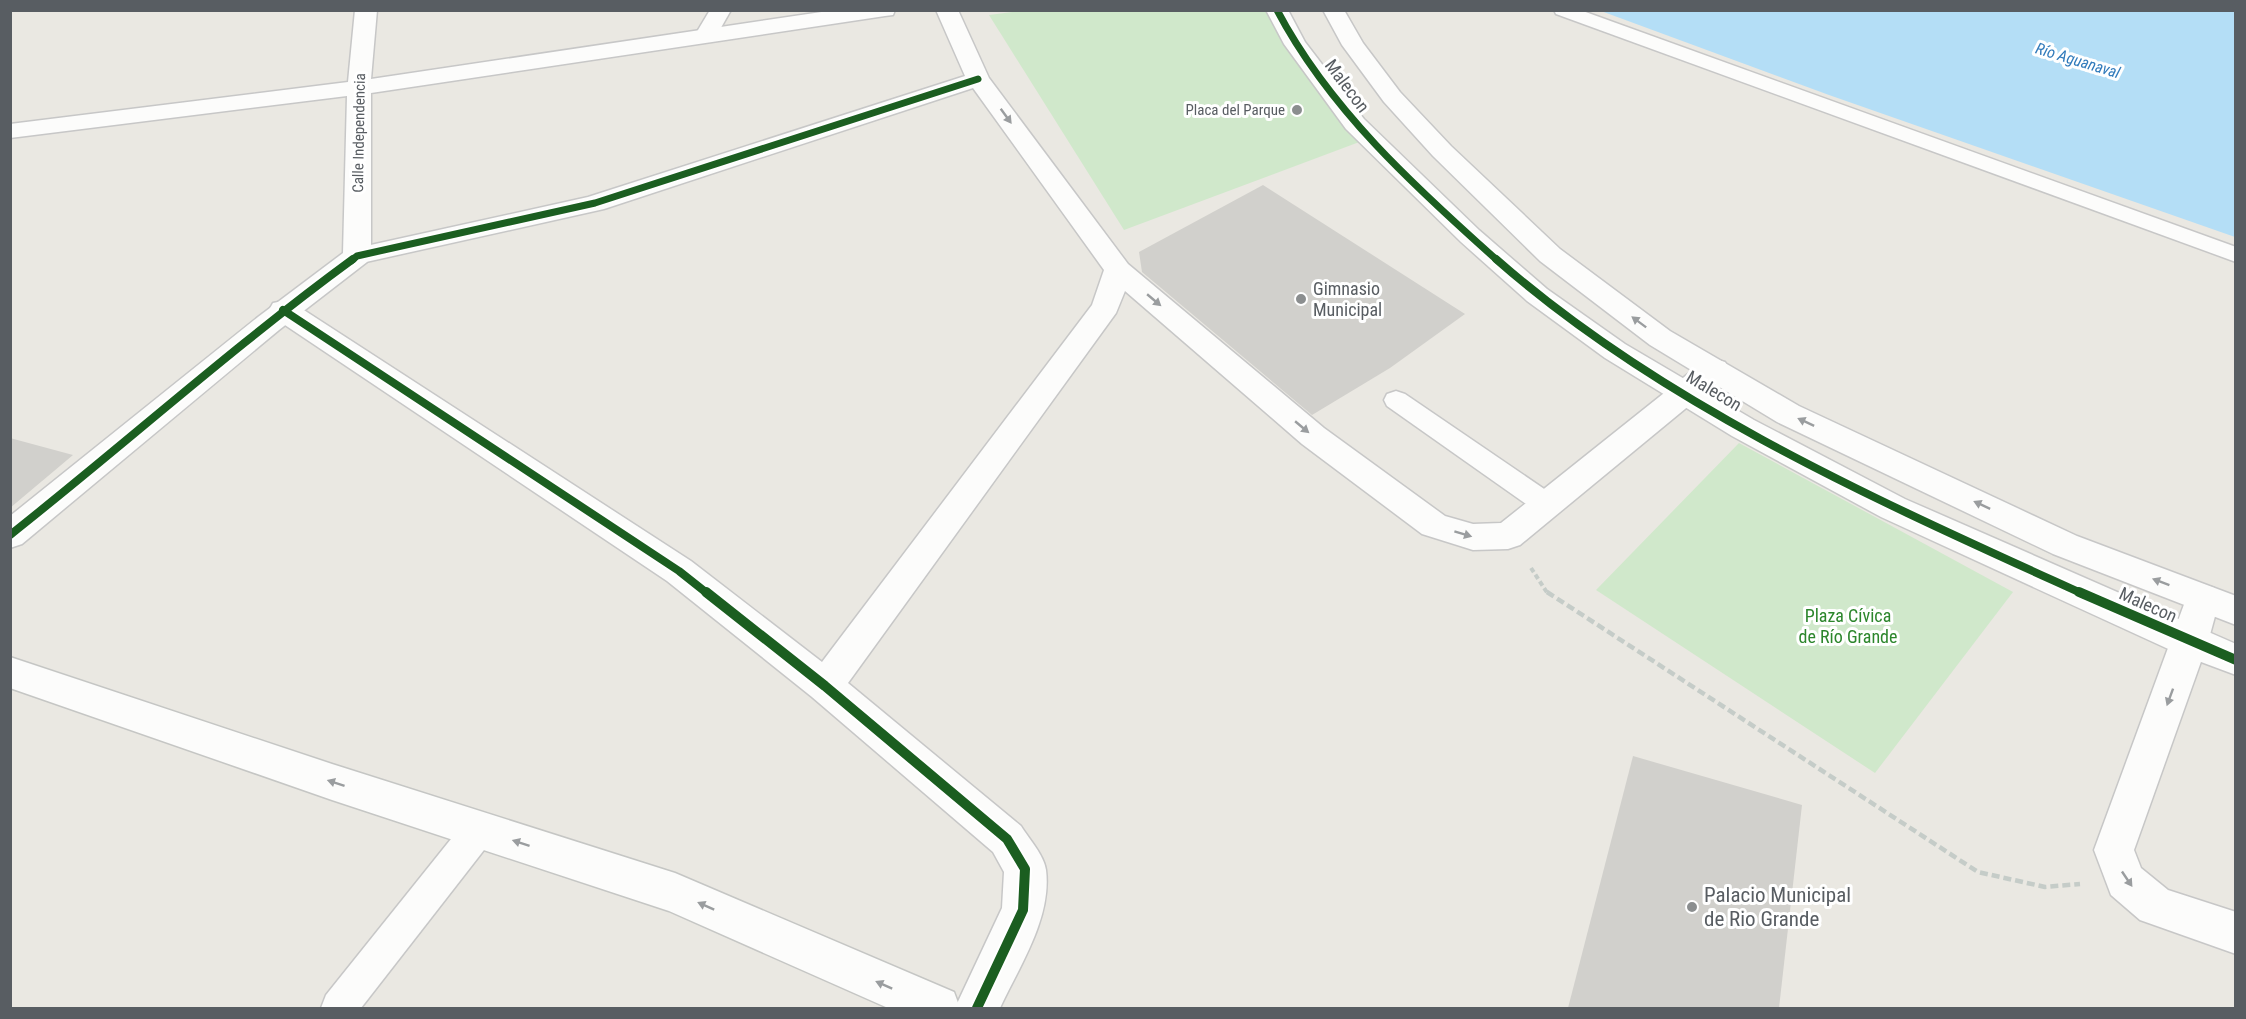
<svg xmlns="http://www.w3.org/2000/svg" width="2246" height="1019" font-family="'Roboto Condensed',sans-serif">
<rect width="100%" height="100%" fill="#eae8e2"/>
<g fill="#d0e8cb">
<polygon points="1028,10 1268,11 1362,141 1124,230 989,15"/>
<polygon points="1739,443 2013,592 1875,773 1596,590"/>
</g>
<polygon fill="#b4def6" points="1601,11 2235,11 2235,237 1829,95"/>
<g fill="#d1d0cc">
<polygon points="1263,185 1465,314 1390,368 1312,415 1142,272 1139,252"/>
<polygon points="10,438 73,455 10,508"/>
<polygon points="1633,756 1802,805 1779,1008 1568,1008"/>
</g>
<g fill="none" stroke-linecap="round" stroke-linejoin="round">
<g stroke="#c7c7c7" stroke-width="3">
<g id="service">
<polygon points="1554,10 1580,10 2236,247 2236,262 1556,14"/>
<polygon points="1396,391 1405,394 1556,497 1559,504 1556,511 1546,514 1536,511 1387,406 1384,400 1387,394"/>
<polygon points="479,815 491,819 496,830 491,841 361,1008 321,1008 326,995 467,819"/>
</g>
</g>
<g stroke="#c7c7c7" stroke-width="3">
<g id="minor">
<polygon points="710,10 731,10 714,40 698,40 695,35"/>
<path d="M 936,10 L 958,10 L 989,78 L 1128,264 L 1324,428 L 1445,516 L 1473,524 L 1501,523 L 1703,362 L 1714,359 L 1725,362 L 1729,369 L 1725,376 L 1520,545 L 1508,549 L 1473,550 L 1422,534 L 1302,444 L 1125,291 L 1116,313 L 848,683 L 1021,826 C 1029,839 1044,855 1046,870 C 1052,918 1019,967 1000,1008 L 955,1008 L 1002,908 L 1004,872 L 993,852 L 812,697 L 667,581 L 273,317 L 269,310 L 273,303 L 283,301 L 293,303 L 691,561 L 822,662 L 1092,305 L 1104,270 L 973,88 L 604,209 L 357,264 L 347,262 L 343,256 L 347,250 L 357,248 L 588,197 L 965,76 Z"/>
<polygon points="2202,584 2214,588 2220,598 2208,642 2134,850 2141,868 2168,890 2236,912 2236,954 2140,920 2111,895 2094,850 2190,588"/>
</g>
</g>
<g stroke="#c7c7c7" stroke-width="3">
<g id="tertiary">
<polygon points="355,10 377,10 371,79 835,10 895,10 893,15 885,16 371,93 371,256 367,262 279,330 22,544 10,548 10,516 258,317 343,253 347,96 10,138 10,124 348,82"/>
<polygon points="1266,10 1288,10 1305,42 1364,119 1479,230 1547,289 1625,344 1754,420 1905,499 2236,644 2236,675 2177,653 1881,517 1732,436 1605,358 1527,301 1461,242 1346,129 1284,44"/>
<polygon points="1323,10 1344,10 1363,43 1400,92 1451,146 1560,249 1670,331 1799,406 2077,536 2236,596 2236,625 2053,554 1777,422 1650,345 1540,261 1433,156 1384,102 1342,45"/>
</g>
</g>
<g stroke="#c5c6c4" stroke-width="3">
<polygon id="secondary" points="10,657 332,764 675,873 954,992 960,1008 888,1008 669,911 332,800 10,688"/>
</g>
<polyline stroke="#c5ccc8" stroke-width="4" stroke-dasharray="5 3" stroke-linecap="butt" points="1531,568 1548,594"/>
<polyline stroke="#c5ccc8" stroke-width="4.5" stroke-dasharray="8 4" stroke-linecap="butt" points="1547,592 1978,872 2045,887 2080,884"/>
<use href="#service" fill="#fcfcfb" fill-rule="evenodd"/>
<use href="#minor" fill="#fcfcfb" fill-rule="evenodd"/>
<use href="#tertiary" fill="#fcfcfb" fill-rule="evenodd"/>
<use href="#secondary" fill="#fcfcfb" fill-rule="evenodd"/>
<g stroke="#fff" stroke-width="10">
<g id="cycleway-far2">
<path d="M 1277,10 C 1329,109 1415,187 1498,261"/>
<polyline points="351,261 357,256 595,203 978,79"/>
</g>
</g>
<g stroke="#fff" stroke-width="12">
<g id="cycleway-far1">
<path d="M 1496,259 C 1664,407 1881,502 2083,594"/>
<polyline points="283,310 679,571 708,594"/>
<path d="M 10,535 C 125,444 234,346 353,259"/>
</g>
</g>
<g stroke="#fff" stroke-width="14">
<g id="cycleway">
<polyline points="706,592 825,686 1007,839 1025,869 1023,910 977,1008"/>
<polyline points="2079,592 2236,660"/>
</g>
</g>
<use href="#cycleway-far2" stroke="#1b5e20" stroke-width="7"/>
<use href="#cycleway-far1" stroke="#1b5e20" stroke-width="8"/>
<use href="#cycleway" stroke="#1b5e20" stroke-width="10"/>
</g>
<defs><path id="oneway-solid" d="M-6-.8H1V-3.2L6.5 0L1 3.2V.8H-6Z" transform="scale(1.5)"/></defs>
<g fill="#9a9d9f">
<use href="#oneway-solid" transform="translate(1006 116) rotate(54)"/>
<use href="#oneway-solid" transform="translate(1154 300) rotate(40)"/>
<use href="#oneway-solid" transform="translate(1639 322) rotate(-143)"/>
<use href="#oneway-solid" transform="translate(1806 422) rotate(-155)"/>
<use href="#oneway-solid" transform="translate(1302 427) rotate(40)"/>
<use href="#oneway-solid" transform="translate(1982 505) rotate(-155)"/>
<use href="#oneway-solid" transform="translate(1463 534) rotate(17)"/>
<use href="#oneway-solid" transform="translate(2161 582) rotate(-159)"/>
<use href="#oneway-solid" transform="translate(2170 697) rotate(110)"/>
<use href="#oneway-solid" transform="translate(336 783) rotate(-162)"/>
<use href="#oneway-solid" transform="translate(521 843) rotate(-162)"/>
<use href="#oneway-solid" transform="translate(2127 879) rotate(56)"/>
<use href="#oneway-solid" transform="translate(706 906) rotate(-156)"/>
<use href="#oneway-solid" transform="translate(884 985) rotate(-156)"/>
</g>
<g fill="#8b8e8f" stroke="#fff" stroke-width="2">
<circle cx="1297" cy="110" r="6"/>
<circle cx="1301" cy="299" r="6"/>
<circle cx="1692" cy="907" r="6"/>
</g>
<g text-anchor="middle" stroke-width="6" stroke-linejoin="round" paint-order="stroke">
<g font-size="15" fill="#585d62" stroke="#fff" text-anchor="end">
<text x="1285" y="115">Placa del Parque</text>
</g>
<g font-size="15" fill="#585d62" stroke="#fff">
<text transform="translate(359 133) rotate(-89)" y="5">Calle Independencia</text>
</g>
<g font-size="16" font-style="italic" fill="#307abb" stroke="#fff">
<text transform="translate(2078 60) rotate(17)" y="6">Río Aguanaval</text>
</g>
<g font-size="18" fill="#585d62" stroke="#fff">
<text transform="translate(1347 86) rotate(53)" y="6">Malecon</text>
<text transform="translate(1714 391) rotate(31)" y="6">Malecon</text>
<text transform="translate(2148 605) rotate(24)" y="6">Malecon</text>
</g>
<g font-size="18" fill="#585d62" stroke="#fff" text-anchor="start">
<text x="1313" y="295">Gimnasio<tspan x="1313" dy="21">Municipal</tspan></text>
</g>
<g font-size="18" fill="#2c862c" stroke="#fff">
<text x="1848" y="622">Plaza Cívica<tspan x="1848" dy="21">de Río Grande</tspan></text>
</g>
<g font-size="21" fill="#585d62" stroke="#fff" text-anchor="start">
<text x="1704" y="902">Palacio Municipal<tspan x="1704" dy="24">de Rio Grande</tspan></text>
</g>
</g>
<rect width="2246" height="1019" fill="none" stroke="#585d62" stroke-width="24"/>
</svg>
